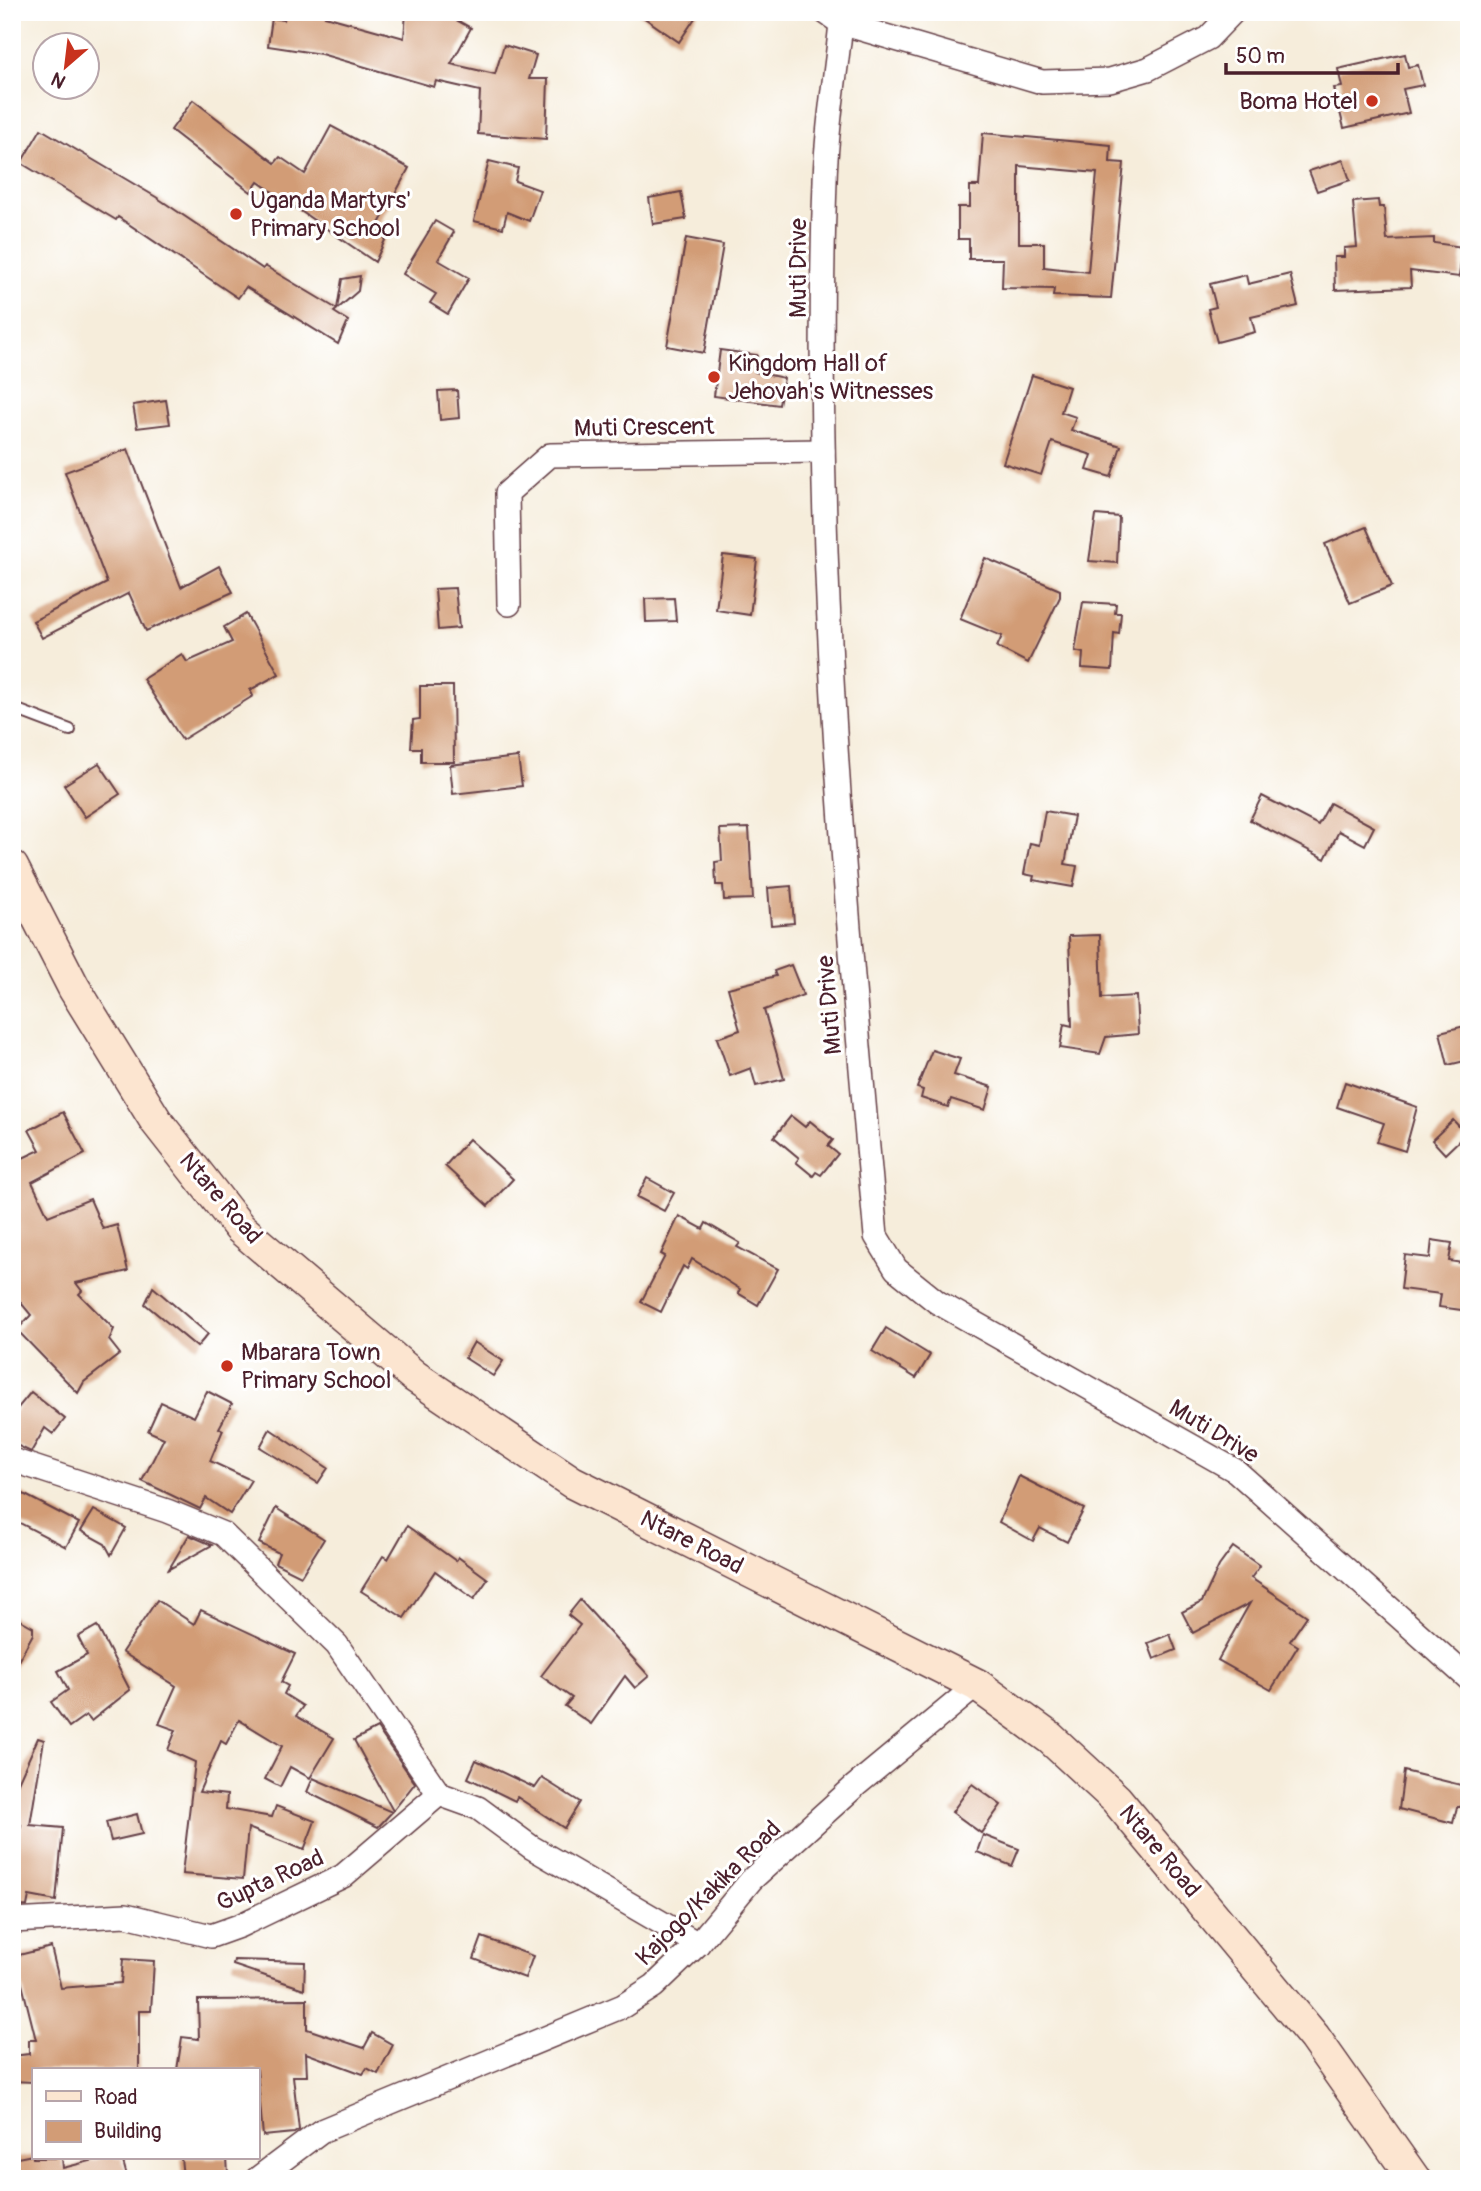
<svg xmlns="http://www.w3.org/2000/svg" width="1481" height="2191" font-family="Pangolin,sans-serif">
<rect width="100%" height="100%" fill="#fff"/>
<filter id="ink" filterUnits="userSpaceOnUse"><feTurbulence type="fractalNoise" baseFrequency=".0143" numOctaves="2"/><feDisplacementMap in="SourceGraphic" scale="14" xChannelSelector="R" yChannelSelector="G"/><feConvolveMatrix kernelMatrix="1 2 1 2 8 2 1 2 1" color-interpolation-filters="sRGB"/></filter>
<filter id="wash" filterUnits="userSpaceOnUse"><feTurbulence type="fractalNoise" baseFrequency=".00686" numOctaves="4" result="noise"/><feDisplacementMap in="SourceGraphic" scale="28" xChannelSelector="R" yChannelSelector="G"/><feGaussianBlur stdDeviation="1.57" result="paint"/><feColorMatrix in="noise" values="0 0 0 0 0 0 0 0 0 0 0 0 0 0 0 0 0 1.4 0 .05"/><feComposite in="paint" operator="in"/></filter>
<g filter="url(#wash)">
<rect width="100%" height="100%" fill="#f6eddb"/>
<g id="blocks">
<g fill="#d29c76" fill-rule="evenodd">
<polygon points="286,12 327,12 325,16 404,38 406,13 449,16 471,28 451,64 495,74 504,45 536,55 529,79 548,79 546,139 478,134 480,91 436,81 434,87 321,54 268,46 272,18 284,20"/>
<polygon points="636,12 699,12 679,42"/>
<polygon points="1405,54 1408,67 1418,65 1423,85 1403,89 1409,113 1344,128 1334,88 1342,87 1338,69"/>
<polygon points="193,100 275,163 280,157 305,174 331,126 409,168 374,233 386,238 375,262 258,182 251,192 171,130"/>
<polygon points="41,129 156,197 263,269 265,266 337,309 342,279 360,276 358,291 334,312 348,321 338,344 246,287 238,298 118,217 116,220 21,163"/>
<path d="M 983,133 L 1111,145 L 1110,162 L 1124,163 L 1111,298 L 1053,296 L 1054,289 L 1002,288 L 1003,259 L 969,259 L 969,239 L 958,239 L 958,207 L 970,207 L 970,186 L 979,186 ZM 1019,166 L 1097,173 L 1088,272 L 1044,267 L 1044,243 L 1019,243 Z"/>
<polygon points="1343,160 1350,180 1317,191 1309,171"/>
<polygon points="489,161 518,168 515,181 540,190 529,221 507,212 503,228 474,221"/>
<polygon points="681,192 686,219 653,224 649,198"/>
<polygon points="1378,200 1379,207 1384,207 1387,240 1434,238 1434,243 1463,247 1459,277 1410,271 1411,287 1335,290 1334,257 1344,257 1344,248 1357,247 1353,202"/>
<polygon points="435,221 454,232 438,260 469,278 448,314 430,303 436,294 403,274"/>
<polygon points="686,238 723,245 704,353 667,346"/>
<polygon points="1290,274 1298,306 1251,317 1255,332 1217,342 1208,309 1216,307 1210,284 1246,275 1248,284"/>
<polygon points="720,350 757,355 755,372 784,378 779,405 714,396"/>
<polygon points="1032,375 1069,387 1061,412 1076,417 1071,430 1121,446 1111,477 1087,470 1092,455 1052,442 1041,475 1003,463"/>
<polygon points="457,390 459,418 440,420 438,391"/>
<polygon points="166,400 170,424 137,428 133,405"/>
<polygon points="128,449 181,587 219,566 233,592 146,631 129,593 42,638 33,621 107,583 65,472"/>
<polygon points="1096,515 1119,517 1117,563 1089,561"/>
<polygon points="1366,527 1392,586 1350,603 1325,544"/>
<polygon points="723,555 757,559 750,615 716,610"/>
<polygon points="985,558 1060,590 1060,597 1028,663 997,647 1002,636 960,619"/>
<polygon points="455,588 459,628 438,630 435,589"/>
<polygon points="674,598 676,621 646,622 645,599"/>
<polygon points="1083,602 1116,604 1115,613 1121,613 1119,634 1114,633 1112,670 1082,668 1083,653 1075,651"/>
<polygon points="246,614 279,674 250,690 253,696 182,740 143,679 182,654 187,662 232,642 224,627"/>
<polygon points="420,686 453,686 454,762 421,762 421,748 411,748 413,720 420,719"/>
<polygon points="518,757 522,786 453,794 450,765"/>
<polygon points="99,763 120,794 85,817 64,785"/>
<polygon points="1262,796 1318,825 1330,803 1374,827 1365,845 1339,831 1325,859 1250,820"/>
<polygon points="1045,811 1074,816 1065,864 1077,866 1073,887 1033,880 1034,876 1024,874 1030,843 1039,845"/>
<polygon points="749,828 753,899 724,900 723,885 716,885 715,862 722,861 720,829"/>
<polygon points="791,886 794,923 771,925 768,888"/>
<polygon points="1100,935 1102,998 1136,996 1138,1034 1106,1037 1100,1054 1060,1048 1064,1024 1072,1026 1069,936"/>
<polygon points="791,965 803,995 764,1010 784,1079 756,1086 751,1068 730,1076 717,1038 740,1030 728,988 776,976 774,971"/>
<polygon points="1469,1025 1469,1060 1448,1065 1440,1032"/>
<polygon points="932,1050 960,1059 954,1075 992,1087 985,1110 951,1099 948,1107 921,1098 923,1090 917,1088"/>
<polygon points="1345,1082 1417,1107 1405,1151 1377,1142 1384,1123 1337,1107"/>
<polygon points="63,1112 85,1154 32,1182 48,1216 90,1199 103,1229 117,1225 128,1271 76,1283 82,1291 79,1294 114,1329 109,1340 120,1354 84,1382 78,1393 17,1330 31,1315 12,1292 12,1163 40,1150 29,1130"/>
<polygon points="791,1116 805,1127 810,1121 833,1140 828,1146 838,1154 821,1175 816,1172 813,1176 796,1162 799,1158 774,1137"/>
<polygon points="1453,1120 1466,1134 1445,1154 1432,1140"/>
<polygon points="469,1139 513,1179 488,1206 445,1166"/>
<polygon points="647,1178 674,1193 664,1211 637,1197"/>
<polygon points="679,1216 703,1229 706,1223 740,1243 737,1247 778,1269 758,1305 738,1293 740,1289 692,1259 687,1269 683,1266 661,1312 641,1302 665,1256 661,1254"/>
<polygon points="1432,1240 1452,1243 1449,1261 1469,1264 1469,1311 1439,1307 1441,1294 1401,1289 1405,1255 1430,1258"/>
<polygon points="153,1287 208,1334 197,1347 145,1304"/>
<polygon points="886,1328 930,1355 916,1378 872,1351"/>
<polygon points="474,1342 503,1361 493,1376 465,1358"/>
<polygon points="207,1391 232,1404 219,1428 223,1430 210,1461 251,1480 230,1514 206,1498 200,1509 142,1481 164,1438 148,1431 161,1402 194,1417"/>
<polygon points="31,1392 65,1419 53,1434 45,1428 31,1452 12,1443 12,1415"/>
<polygon points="270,1429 328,1468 318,1483 260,1447"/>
<polygon points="1019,1476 1084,1509 1067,1542 1040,1528 1033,1541 999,1522"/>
<polygon points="12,1488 79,1523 66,1547 12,1519"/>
<polygon points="276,1508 324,1539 301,1576 275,1563 279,1553 259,1543"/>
<polygon points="94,1510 126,1528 111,1555 105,1544 81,1531"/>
<polygon points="407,1526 456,1561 458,1557 488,1579 474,1599 435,1571 404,1618 361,1591 383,1556 388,1559"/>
<polygon points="189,1535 212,1545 169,1569"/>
<polygon points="1233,1547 1260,1566 1251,1578 1307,1616 1290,1641 1298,1646 1271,1690 1218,1660 1250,1603 1193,1633 1182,1612 1202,1602 1219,1566"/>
<polygon points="157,1600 194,1624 201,1610 295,1654 281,1682 288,1686 284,1694 303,1706 296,1716 334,1738 310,1778 290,1767 280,1787 265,1779 282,1746 239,1720 226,1744 221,1741 199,1792 227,1795 226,1809 272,1817 276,1806 315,1821 304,1850 248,1828 243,1879 182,1874 195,1762 168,1750 176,1730 159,1724 176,1686 122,1652"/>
<polygon points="580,1600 649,1676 635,1688 625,1676 591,1724 565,1706 572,1698 541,1676 580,1625 568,1615"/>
<polygon points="12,1615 33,1627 33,1634 12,1672"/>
<polygon points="97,1626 130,1690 91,1721 86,1715 69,1727 51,1702 68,1690 58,1671 87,1655 78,1637"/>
<polygon points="1170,1634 1176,1650 1154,1659 1148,1643"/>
<polygon points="377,1728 415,1783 393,1811 354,1740"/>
<polygon points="38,1738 44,1740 30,1825 63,1828 56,1901 29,1896 27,1906 12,1907 12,1866 21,1825 12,1823 12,1785 17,1785"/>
<polygon points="476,1760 535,1788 542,1778 580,1802 564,1828 517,1797 515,1801 468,1778"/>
<polygon points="1404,1771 1469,1787 1469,1806 1457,1807 1453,1823 1399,1809"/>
<polygon points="313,1778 392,1812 378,1827 307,1792"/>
<polygon points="972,1784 1001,1805 981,1833 952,1812"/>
<polygon points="137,1814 142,1834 111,1841 106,1822"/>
<polygon points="983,1835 1019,1849 1012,1866 977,1852"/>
<polygon points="482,1937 533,1956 525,1978 474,1959"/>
<polygon points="51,1947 61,1988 121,1983 123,1959 154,1961 151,2011 139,2011 139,2070 33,2070 33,2082 12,2081 12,2056 29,2054 29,2040 36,2040 15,1956"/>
<polygon points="234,1960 305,1962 304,1989 233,1965"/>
<polygon points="307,1999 307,2029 364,2048 372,2033 393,2045 378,2074 367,2068 363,2074 306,2053 307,2076 293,2076 299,2130 294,2133 263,2136 257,2070 177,2070 182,2037 199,2039 198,2000"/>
<polygon points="33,2155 33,2158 62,2158 63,2168 102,2158 122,2158 127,2176 116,2179 12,2179 12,2159"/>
<polygon points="181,2158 227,2158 228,2174 183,2177"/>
</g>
</g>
</g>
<g filter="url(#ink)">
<use href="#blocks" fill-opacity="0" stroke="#643e45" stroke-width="2"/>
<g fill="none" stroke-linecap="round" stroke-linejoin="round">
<g stroke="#643e45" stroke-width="14">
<polyline id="lane" points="12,708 70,730"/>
</g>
<g stroke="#643e45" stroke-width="26">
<g id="street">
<polyline points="825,12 841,23 1042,82 1110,80 1148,69 1208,38 1233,12"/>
<path d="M 841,23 C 836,75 826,128 825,181 C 812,533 844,885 876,1236 L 896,1269 L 937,1302 L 1236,1471 L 1469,1679"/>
<polyline points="509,604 507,493 550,455 823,451"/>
<polyline points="12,1460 167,1511 223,1534 337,1645 439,1794 478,1808 531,1847 698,1944"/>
<polyline points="12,1921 126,1915 211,1936 239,1926 343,1876 439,1794"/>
<polyline points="257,2179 321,2131 623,2006 654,1986 698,1944 752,1879 855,1786 977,1685"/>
</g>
</g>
<g stroke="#643e45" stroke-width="35">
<polyline id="secondary" points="12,867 74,988 156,1121 240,1228 414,1376 572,1482 977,1685 1050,1738 1116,1799 1314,2037 1414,2179"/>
</g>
<use href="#lane" stroke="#fff" stroke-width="10"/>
<use href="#street" stroke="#fff" stroke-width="23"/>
<use href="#secondary" stroke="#fce5d0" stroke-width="32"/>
</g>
</g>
<g fill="#c8321e" stroke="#fff" stroke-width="2.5">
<circle cx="1372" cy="101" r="7"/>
<circle cx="236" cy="214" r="7"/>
<circle cx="714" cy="377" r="7"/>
<circle cx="227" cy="1366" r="7"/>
</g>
<g text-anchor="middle" stroke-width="6" stroke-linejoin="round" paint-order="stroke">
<g font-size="24" fill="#4a1f2b" stroke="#fff" text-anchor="start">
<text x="1358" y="109" text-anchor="end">Boma Hotel</text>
<text x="250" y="208">Uganda Martyrs'<tspan x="250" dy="28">Primary School</tspan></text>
<text x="728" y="371">Kingdom Hall of<tspan x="728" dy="28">Jehovah's Witnesses</tspan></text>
<text x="241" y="1360">Mbarara Town<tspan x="241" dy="28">Primary School</tspan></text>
</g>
<g font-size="24" fill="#4a1f2b" stroke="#fff">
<text transform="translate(798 268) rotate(-90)" y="8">Muti Drive</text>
<text transform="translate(644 427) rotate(-1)" y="8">Muti Crescent</text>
<text transform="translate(829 1005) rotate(-95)" y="8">Muti Drive</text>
<text transform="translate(221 1198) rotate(49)" y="8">Ntare Road</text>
<text transform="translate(1214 1431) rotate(31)" y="8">Muti Drive</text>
<text transform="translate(692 1542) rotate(27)" y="8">Ntare Road</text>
<text transform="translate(1160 1851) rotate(50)" y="8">Ntare Road</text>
<text transform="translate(270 1880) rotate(-25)" y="8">Gupta Road</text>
<text transform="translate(708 1893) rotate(-45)" y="8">Kajogo/Kakika Road</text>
</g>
</g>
<rect width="1481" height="2191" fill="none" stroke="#fff" stroke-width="42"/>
<rect x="32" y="2068" width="228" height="91" fill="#ffffff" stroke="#b7a5aa" stroke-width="2"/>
<rect x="46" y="2091" width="35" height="10" fill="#fce5d0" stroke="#b7a5aa" stroke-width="2"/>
<text x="94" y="2104" font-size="21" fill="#4a1f2b">Road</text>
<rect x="46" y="2121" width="35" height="21" fill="#d29c76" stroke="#b7a5aa" stroke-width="2"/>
<text x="94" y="2138" font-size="21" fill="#4a1f2b">Building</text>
<g transform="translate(66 66) rotate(208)"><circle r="33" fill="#ffffff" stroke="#b7a5aa" stroke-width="2"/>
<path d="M0-5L12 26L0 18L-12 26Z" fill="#c8321e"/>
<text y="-10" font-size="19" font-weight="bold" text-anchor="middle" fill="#4a1f2b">N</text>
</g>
<path d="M1226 63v10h172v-10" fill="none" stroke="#4a1f2b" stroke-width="3.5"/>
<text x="1236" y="63" font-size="21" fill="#4a1f2b" stroke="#ffffff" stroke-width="5" paint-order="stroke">50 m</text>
</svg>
